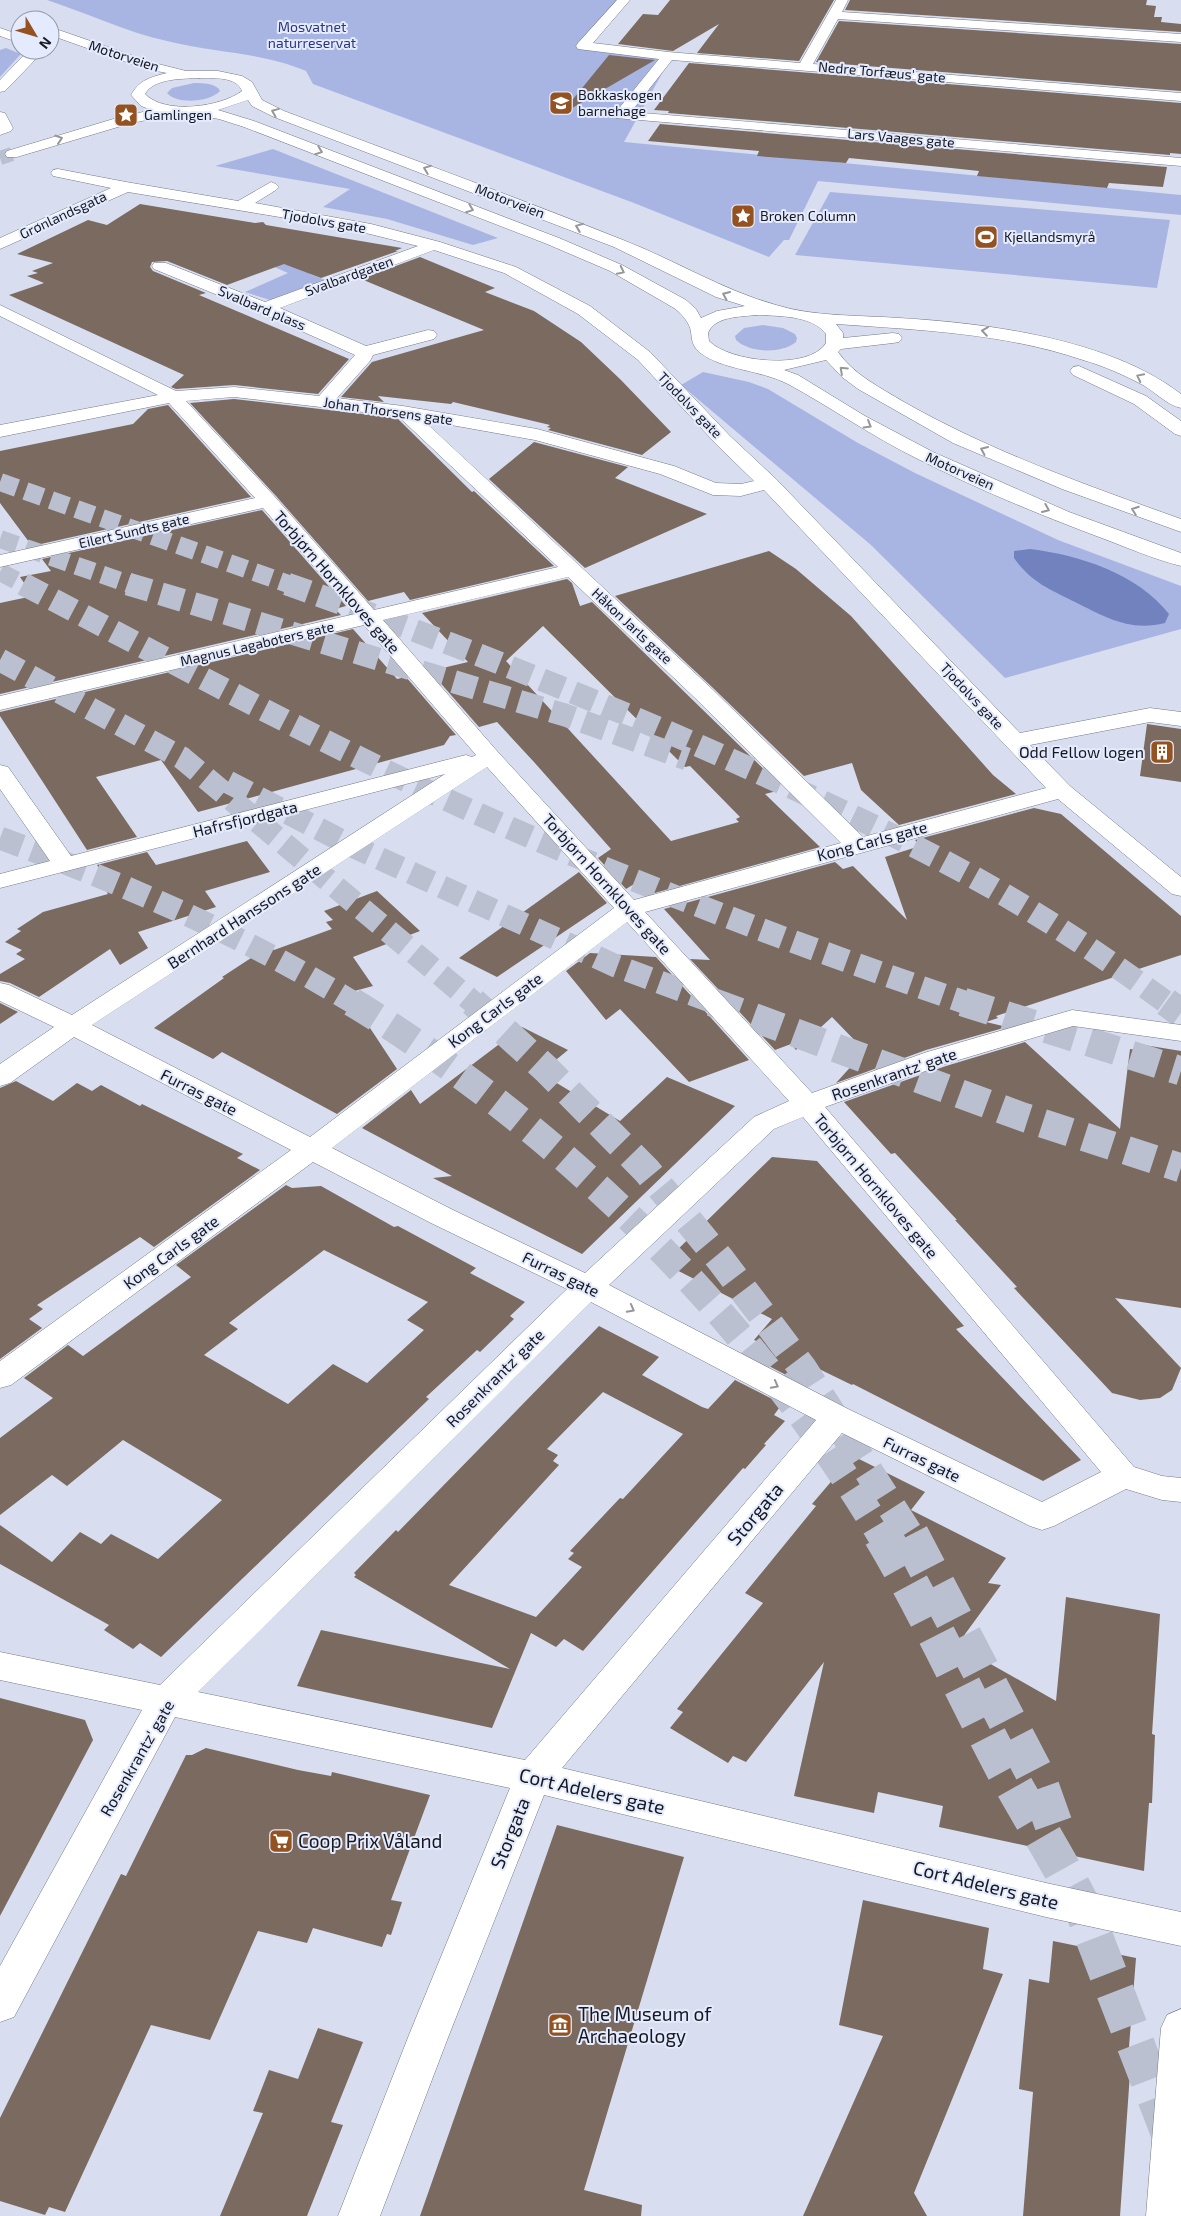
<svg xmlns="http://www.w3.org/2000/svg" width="1181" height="2216" font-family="'Exo 2',sans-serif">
<rect width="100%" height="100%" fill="#d8def0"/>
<g fill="#a8b5e3">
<path d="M 47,0 L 626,0 L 583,48 L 670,59 L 624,142 L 1181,195 L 1181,215 L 818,181 L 789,240 L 784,240 L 769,257 L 634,203 L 313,84 L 306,71 C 262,52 213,53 167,41 C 126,32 87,13 47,0 Z"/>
<polygon points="6,48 21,54 0,77 0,50"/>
<path d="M 194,83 C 203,83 216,83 220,91 C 210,102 177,105 167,93 L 172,88 Z"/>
<polygon points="273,149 498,238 473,245 387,219 323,207 350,189 215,166"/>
<polygon points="830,192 1170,220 1157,288 795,255"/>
<polygon points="293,258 310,274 325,280 270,300 245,292 288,273 272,266"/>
<path d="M 763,325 L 783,328 L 795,334 L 797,338 L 796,342 C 781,354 750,353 736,340 L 735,336 L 744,328 Z"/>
<polygon points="703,372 749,382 768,389 858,443 915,473 1058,540 1181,586 1181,629 1005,678 871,545 681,385"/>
</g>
<path fill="#7282bf" d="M 1030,549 C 1080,555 1138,574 1169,614 L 1165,623 C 1130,632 1105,617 1075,602 C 1049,589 1031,582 1014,558 L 1014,551 Z"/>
<g fill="#7a6a60" fill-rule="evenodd">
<polygon points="670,0 834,0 799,61 697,53 719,24 673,51 618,44 643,14 658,15"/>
<polygon points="850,0 1147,0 1146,5 1156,6 1154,17 1162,17 1161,22 1181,24 1181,32 845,10"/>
<polygon points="839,21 1181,44 1181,91 816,62"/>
<polygon points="609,55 655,60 567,111 565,109"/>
<polygon points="689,63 1181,103 1181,154 1170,153 1170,155 668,113 669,111 654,110"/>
<polygon points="660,124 1167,167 1163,187 1109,183 1107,188 977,176 979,171 951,168 849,158 846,163 757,156 759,151 648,141"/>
<polygon points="140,204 255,223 263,222 266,225 402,248 395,251 398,251 321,278 284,264 227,285 167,261 152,262 150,267 153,271 206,293 199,295 349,359 318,394 234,385 176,389 171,387 184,375 9,295 44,283 27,276 38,273 32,271 53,263 17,254 88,220 107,225"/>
<polygon points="420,257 495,288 485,292 534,311 581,342 621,380 671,432 642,455 548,430 551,428 547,427 550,425 453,402 451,404 378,396 384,402 341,397 372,362 484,330 361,279"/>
<polygon points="234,399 397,418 472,492 474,491 554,566 410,600 404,592 368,601 276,496 190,403"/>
<polygon points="168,405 251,497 32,546 0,503 0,451 133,424 148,409"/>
<polygon points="534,442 628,467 615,478 707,514 585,568 489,479"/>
<polygon points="262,510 346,606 335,609 341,615 0,694 0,603 33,596 20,577 51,571 42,559"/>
<polygon points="769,551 796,569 851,616 993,775 1016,794 899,825 861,790 852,763 804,776 712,687 615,596"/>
<path d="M 567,579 L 572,583 L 580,606 L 592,602 L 778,783 L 771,785 L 777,791 L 765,794 L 820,847 L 651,894 L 639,881 L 626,889 L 598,858 L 611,849 L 534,762 L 497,722 L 479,727 L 430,671 L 468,662 L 422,613 ZM 543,626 L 685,767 L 690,766 L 740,817 L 736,819 L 739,822 L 671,841 L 506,661 Z"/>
<polygon points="353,629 397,679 406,677 456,735 450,736 444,745 198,812 161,760 96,777 137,837 87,850 0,716 0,712"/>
<polygon points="1147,724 1181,729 1181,782 1140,776"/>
<polygon points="1034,808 1061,814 1181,916 1181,955 996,1016 998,1018 986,1022 1007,1027 926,1050 836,1083 865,1051 832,1017 796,1050 791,1044 775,1050 690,959 710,960 664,909 835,862 843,869 853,866 907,920 885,857 920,846 915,840"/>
<polygon points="247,841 270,872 205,891 216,907 138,932 148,948 120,965 110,949 39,997 10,983 0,981 0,974 25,959 16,954 22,950 5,942 21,931 17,929 43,912 108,894 106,891 113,889 97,865 147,852 156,865"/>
<polygon points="579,872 607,903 497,977 459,958"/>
<polygon points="377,891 420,931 353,957 373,986 347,993 397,1069 337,1114 222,1052 213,1059 154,1028 224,978 222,977 268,947 274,950 332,929 326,922 333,920 324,911"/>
<polygon points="590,953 656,957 749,1060 689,1082 620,1009 606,1020 566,971"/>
<polygon points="0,1003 18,1012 0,1024"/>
<polygon points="522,1027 568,1050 540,1073 620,1121 667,1077 735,1106 582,1254 433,1178 452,1176 362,1128 411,1090 420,1104"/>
<polygon points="1025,1042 1120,1129 1130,1049 1138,1050 1138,1044 1181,1051 1181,1308 1115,1298 1181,1368 1172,1390 1160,1398 1140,1400 1112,1393 1014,1288 1017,1287 955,1220 957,1220 895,1153 891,1154 844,1102 946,1066"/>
<polygon points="16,1081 53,1101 77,1083 92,1091 101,1085 140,1106 142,1104 243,1154 237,1158 260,1170 154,1247 140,1237 37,1305 43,1309 29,1319 42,1328 0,1359 0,1088"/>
<polygon points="772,1157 817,1161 964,1326 956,1329 1081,1460 1043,1481 853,1384 852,1385 815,1367 801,1383 754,1358 766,1345 754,1340 772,1319 665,1264 670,1260 668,1259"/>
<path d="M 286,1185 L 292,1188 L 321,1186 L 394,1227 L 398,1226 L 476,1268 L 470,1273 L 525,1302 L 510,1316 L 514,1319 L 480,1352 L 477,1350 L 426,1397 L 429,1399 L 161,1657 L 140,1643 L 133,1649 L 104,1630 L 109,1625 L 0,1564 L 0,1525 L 52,1562 L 80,1532 L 101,1544 L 111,1534 L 158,1559 L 222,1500 L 123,1440 L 67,1486 L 52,1475 L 0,1515 L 0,1438 L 53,1398 L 24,1378 L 68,1345 L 83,1356 L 191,1277 L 176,1265 ZM 324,1250 L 428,1302 L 407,1320 L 424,1330 L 367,1383 L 333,1364 L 288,1404 L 204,1355 L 238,1329 L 229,1323 Z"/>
<path d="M 599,1326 L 659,1357 L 642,1375 L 702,1407 L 708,1409 L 735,1380 L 782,1404 L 774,1415 L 785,1421 L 764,1444 L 766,1445 L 745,1469 L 743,1468 L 583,1651 L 564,1639 L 556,1647 L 531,1633 L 492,1728 L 297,1686 L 321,1630 L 510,1669 L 354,1577 L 356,1575 L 354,1573 L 396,1530 L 398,1532 ZM 603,1392 L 683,1434 L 623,1499 L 620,1498 L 570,1551 L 574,1553 L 568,1559 L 582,1567 L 536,1617 L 449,1585 L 559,1465 L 553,1461 L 558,1455 L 547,1449 Z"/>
<polygon points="853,1456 925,1492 911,1510 1006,1558 988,1583 1001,1585 957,1645 1056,1701 1066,1597 1160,1614 1152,1734 1155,1735 1152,1803 1149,1803 1144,1871 939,1827 943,1806 878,1792 874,1813 794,1796 824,1662 746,1762 733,1756 728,1763 670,1728 683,1712 677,1709 763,1603 745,1593 816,1506 812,1504"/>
<polygon points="0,1698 85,1720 93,1740 0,1916"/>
<polygon points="206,1748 298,1770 331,1776 332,1772 430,1795 391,1900 402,1902 391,1935 387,1934 382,1947 313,1928 307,1943 258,1931 210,2040 151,2025 65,2212 49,2207 45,2215 0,2201 0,2118 121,1874 126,1876 186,1755 192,1755"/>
<polygon points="557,1825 684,1857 584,2190 642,2205 641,2216 420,2216"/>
<polygon points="863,1900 989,1928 983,1969 1003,1974 914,2193 927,2216 803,2216 883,2036 839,2025"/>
<polygon points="1053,1941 1136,1958 1127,2072 1130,2073 1120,2216 1023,2216 1033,2092 1019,2089 1029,1979 1049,1983"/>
<polygon points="318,2028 363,2042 331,2122 343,2125 307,2216 220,2216 263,2113 253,2111 269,2070 298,2079"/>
</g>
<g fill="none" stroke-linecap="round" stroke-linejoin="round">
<polyline stroke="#bbc0d0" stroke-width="14" stroke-dasharray="14 7" stroke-linecap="butt" points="0,158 12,154"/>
<g stroke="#bbc0d0" stroke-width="18" stroke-dasharray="18 9" stroke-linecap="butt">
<polyline points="0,482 291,585"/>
<polyline points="0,539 132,585"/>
<polyline points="0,572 25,585"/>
</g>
<g stroke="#bbc0d0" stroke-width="23" stroke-dasharray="23 11" stroke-linecap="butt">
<path d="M 23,584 C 158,654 292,727 430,792 C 605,873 785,941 967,1003"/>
<polyline points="128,584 565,715 687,759"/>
<path d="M 287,584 C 448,641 607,703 762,774 C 839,809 917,845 991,887 C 1052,922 1110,961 1167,1003"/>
<polyline points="0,660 182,758 474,1003"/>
<polyline points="228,782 350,845 616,966 716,1003"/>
<path d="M 0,838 C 126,885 239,933 354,1003"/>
</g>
<g stroke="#bbc0d0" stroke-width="29" stroke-dasharray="29 15" stroke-linecap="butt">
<path d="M 352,1002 C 567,1133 753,1320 882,1536"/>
<polyline points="473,1002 547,1070 647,1171 720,1259 803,1369 910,1536"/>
<polyline points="712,1002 1023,1117 1181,1168"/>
<polyline points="963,1002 1181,1071"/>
<polyline points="1166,1002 1181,1013"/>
</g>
<g stroke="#bbc0d0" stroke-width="38" stroke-dasharray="38 19" stroke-linecap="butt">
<path d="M 882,1535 C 927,1610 963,1691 1004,1768 C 1030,1816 1060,1862 1084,1911 L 1181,2162"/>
<polyline points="910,1535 1037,1778 1058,1837"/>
</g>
<g stroke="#747989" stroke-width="1">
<g id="minor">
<polygon points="617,0 630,0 593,43 668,52 800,63 836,0 848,0 842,12 1181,34 1181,42 838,19 813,64 1181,93 1181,101 672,60 631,112 1181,158 1181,166 616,118 614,115 616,112 659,59 578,49 576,46 578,43"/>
<polygon points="28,55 35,59 33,62 5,91 0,92 0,80 23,56"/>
<polygon points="0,112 5,113 13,128 11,131 0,135"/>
<path d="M 58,169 L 126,182 L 238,201 L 271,182 L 276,184 L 279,187 L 276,190 L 255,203 L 371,224 L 440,242 L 516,267 L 590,306 L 650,352 L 730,436 L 776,479 L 1020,733 L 1150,708 L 1181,712 L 1181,726 L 1150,722 L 1030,745 L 1070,786 L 1181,877 L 1181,896 L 1172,894 L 1058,799 L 645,912 L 812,1093 L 927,1052 L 1072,1010 L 1181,1025 L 1181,1041 L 1073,1026 L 945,1064 L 825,1107 L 1134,1467 L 1162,1476 L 1181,1478 L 1181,1502 L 1162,1500 L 1126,1489 L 1054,1526 L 1042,1530 L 1030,1526 L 842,1433 L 562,1768 L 1046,1883 L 1181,1912 L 1181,1946 L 1046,1917 L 544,1795 L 449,2035 L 380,2216 L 338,2216 L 409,2035 L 510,1788 L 175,1717 L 14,2017 L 0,2022 L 0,1966 L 142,1710 L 0,1680 L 0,1652 L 160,1685 L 567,1289 L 431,1223 L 313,1162 L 11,1385 L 0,1388 L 0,1361 L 291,1150 L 74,1037 L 10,1083 L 0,1086 L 0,1064 L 54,1027 L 0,1001 L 0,983 L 9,985 L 72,1015 L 445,774 L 0,888 L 0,874 L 50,861 L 0,789 L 0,765 L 8,767 L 71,856 L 458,757 L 466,755 L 472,757 L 476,755 L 364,625 L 0,710 L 0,696 L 355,614 L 263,508 L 0,567 L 0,555 L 255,498 L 169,403 L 0,437 L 0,425 L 158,395 L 0,316 L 0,305 L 176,391 L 234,387 L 319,396 L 355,355 L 259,312 L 154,269 L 152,266 L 154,263 L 166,263 L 265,302 L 418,246 L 370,234 L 304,221 L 128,192 L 0,249 L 0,238 L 111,188 L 53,176 L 51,173 L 53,170 ZM 434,250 L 504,273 L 578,314 L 638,360 L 716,444 L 754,481 L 741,484 L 716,483 L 674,466 L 537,429 L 403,406 L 337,398 L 370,361 L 373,355 L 434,339 L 437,335 L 434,331 L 428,330 L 366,346 L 280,308 ZM 234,397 L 398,416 L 558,567 L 374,610 L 275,497 L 186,401 ZM 423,420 L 535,440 L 660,474 L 713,495 L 741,496 L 764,490 L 1046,788 L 863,837 L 711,688 ZM 568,577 L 695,698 L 841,843 L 634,900 L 497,751 L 383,620 ZM 487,767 L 614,908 L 310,1137 L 92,1025 ZM 627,922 L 789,1101 L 754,1117 L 585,1273 L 451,1209 L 332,1148 ZM 803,1117 L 1101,1472 L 1042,1502 L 848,1409 L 609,1285 L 774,1129 ZM 591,1302 L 816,1420 L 525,1760 L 198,1692 Z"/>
<polygon points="1181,2009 1181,2216 1146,2216 1161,2028 1167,2015"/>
</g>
</g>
<g stroke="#747989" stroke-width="1">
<g id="highway">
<path d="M 50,27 L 154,63 L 186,71 L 218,71 L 242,76 L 252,82 L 262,100 L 284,111 C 397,154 511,195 623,240 C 675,260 722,290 776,305 C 815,317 859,315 899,318 C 987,323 1110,339 1181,394 L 1181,408 C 1167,405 1155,392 1143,385 C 1124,375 1104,366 1083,360 C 1003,333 920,330 836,324 L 843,333 L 843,338 L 893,333 L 899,334 L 902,338 L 899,342 L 893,343 L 841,349 L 838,352 C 854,375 881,388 904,402 C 992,452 1086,485 1181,519 L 1181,532 L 1062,489 L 953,443 L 858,389 L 842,377 L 826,360 L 784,370 L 798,375 L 865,416 L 933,452 L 1069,512 L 1181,553 L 1181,566 C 1153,559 1126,547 1099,537 C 1038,514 977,489 918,459 C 873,437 832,408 788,384 C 762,370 721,370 699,352 C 692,345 692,340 691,332 C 690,323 681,313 674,308 L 610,271 L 547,244 L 244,127 L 219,119 L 190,114 L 174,114 L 128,124 L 17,157 L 7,157 L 5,154 L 7,151 L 120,117 L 152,110 L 141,106 L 131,95 C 139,80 151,77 167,73 L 146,69 L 50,35 ZM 199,78 C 211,78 237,76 242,91 C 221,107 165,115 145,94 C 154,78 182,79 199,78 ZM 248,100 L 252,106 L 274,117 L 614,247 L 716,297 L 745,306 L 717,311 L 701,318 L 696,309 L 686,300 L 622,265 L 559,238 L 254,121 L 218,110 ZM 756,315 C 778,316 812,315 826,334 L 826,343 C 809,371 729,362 709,341 L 708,333 C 715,316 740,317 756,315 Z"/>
<polygon points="0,28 20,35 20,43 0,36"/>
<polygon points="1079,366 1146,396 1181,421 1181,436 1175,434 1134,404 1073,375 1070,371 1073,367"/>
</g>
</g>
<use href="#minor" fill="#fff" fill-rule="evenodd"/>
<use href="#highway" fill="#fff" fill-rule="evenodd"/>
</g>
<defs><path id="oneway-chevron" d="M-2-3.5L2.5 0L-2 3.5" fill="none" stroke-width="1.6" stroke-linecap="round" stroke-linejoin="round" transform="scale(1.25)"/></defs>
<g stroke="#96979a">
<use href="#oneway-chevron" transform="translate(275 112) rotate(-158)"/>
<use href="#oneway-chevron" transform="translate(59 139) rotate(-18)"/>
<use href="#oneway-chevron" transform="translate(319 151) rotate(21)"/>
<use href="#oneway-chevron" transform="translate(427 169) rotate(-159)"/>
<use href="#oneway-chevron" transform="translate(470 209) rotate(21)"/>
<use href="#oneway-chevron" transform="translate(579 227) rotate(-159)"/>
<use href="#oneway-chevron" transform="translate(621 271) rotate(26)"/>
<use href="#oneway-chevron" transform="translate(726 295) rotate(-156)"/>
<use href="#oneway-chevron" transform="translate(985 331) rotate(-172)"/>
<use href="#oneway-chevron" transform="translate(843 370) rotate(-137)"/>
<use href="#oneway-chevron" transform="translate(1140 377) rotate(-154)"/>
<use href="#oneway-chevron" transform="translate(868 425) rotate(30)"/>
<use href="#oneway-chevron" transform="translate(984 450) rotate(-156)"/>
<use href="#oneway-chevron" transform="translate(1046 509) rotate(23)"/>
<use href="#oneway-chevron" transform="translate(1135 510) rotate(-160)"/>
<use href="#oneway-chevron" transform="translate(631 1309) rotate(28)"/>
<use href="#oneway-chevron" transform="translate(775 1385) rotate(28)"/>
</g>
<defs>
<g id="school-square" transform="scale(1.25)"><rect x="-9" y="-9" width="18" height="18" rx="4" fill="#945220" stroke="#e5ebfe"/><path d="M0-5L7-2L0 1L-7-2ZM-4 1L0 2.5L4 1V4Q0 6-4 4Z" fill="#fff"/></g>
<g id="sight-square" transform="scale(1.25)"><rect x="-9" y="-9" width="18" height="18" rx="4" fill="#945220" stroke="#e5ebfe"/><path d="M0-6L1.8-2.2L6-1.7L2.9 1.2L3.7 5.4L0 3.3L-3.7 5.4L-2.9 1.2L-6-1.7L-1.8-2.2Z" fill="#fff"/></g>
<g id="stadium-square" transform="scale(1.25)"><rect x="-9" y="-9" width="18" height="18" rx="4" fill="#945220" stroke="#e5ebfe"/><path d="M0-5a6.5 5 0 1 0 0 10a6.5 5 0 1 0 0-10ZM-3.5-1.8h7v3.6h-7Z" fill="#fff"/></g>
<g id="building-square" transform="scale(1.25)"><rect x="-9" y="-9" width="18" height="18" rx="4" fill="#945220" stroke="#e5ebfe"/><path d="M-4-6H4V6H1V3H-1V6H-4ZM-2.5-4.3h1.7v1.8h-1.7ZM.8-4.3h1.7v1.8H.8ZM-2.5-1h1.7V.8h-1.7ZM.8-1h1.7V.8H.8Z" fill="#fff"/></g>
<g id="supermarket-square" transform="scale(1.25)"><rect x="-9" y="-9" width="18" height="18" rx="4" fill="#945220" stroke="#e5ebfe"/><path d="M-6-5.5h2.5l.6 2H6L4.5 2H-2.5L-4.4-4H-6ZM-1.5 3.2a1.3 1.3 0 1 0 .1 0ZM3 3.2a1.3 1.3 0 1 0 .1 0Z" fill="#fff"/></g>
<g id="museum-square" transform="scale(1.25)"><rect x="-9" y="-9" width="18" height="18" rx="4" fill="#945220" stroke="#e5ebfe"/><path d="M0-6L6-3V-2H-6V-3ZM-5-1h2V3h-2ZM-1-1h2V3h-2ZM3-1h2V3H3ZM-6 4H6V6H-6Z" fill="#fff"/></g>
</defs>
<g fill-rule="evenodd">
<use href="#school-square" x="561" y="103"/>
<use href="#sight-square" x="126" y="115"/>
<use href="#sight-square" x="743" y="216"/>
<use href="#stadium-square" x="986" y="237"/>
<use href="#building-square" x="1162" y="752"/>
<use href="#supermarket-square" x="281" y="1841"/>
<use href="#museum-square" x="560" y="2025"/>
</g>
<g text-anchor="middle" stroke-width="4" stroke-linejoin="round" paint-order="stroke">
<g font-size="14" fill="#2a357f" stroke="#e5ebfe">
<text x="312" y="32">Mosvatnet<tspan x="312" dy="16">naturreservat</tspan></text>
</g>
<g font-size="14" fill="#16181e" stroke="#e5ebfe">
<text transform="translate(124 56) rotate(18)" y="5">Motorveien</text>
<text transform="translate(882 72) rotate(5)" y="5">Nedre Torfæus' gate</text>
<text transform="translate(901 138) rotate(5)" y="5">Lars Vaages gate</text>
<text transform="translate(510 201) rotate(21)" y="5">Motorveien</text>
<text transform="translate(63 215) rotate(-25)" y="5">Grønlandsgata</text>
<text transform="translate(324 221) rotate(10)" y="5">Tjodolvs gate</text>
<text transform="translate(349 276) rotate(-20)" y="5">Svalbardgaten</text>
<text transform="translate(262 308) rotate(23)" y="5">Svalbard plass</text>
<text transform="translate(690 405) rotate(46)" y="5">Tjodolvs gate</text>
<text transform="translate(388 411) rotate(8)" y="5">Johan Thorsens gate</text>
<text transform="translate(960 471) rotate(24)" y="5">Motorveien</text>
<text transform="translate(134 531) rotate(-13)" y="5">Eilert Sundts gate</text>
<text transform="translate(632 626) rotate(43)" y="5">Håkon Jarls gate</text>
<text transform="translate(257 644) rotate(-13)" y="5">Magnus Lagabøters gate</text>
<text transform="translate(972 696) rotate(47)" y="5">Tjodolvs gate</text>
</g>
<g font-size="14" fill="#16181e" stroke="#e5ebfe" text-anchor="start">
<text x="578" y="100">Bokkaskogen<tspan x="578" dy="16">barnehage</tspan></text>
<text x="144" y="120">Gamlingen</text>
<text x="760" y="221">Broken Column</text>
<text x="1004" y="242">Kjellandsmyrå</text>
</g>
<g font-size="16" fill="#16181e" stroke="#e5ebfe">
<text transform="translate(337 582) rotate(49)" y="6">Torbjørn Hornkloves gate</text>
<text transform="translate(245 819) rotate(-14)" y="6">Hafrsfjordgata</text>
<text transform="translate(872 841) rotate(-15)" y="6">Kong Carls gate</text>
<text transform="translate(607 884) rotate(48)" y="6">Torbjørn Hornkloves gate</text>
<text transform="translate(244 916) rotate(-33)" y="6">Bernhard Hanssons gate</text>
<text transform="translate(495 1010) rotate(-37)" y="6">Kong Carls gate</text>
<text transform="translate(894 1074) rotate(-19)" y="6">Rosenkrantz' gate</text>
<text transform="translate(199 1092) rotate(27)" y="6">Furras gate</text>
<text transform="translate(876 1186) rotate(50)" y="6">Torbjørn Hornkloves gate</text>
<text transform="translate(171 1252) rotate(-36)" y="6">Kong Carls gate</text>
<text transform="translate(561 1274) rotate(26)" y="6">Furras gate</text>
<text transform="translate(495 1378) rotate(-45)" y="6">Rosenkrantz' gate</text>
<text transform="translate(922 1459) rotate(26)" y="6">Furras gate</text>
<text transform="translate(137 1758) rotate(-60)" y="6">Rosenkrantz' gate</text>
</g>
<g font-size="16" fill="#16181e" stroke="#e5ebfe" text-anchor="end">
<text x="1144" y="758">Odd Fellow logen</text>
</g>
<g font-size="19" fill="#16181e" stroke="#e5ebfe">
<text transform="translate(755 1514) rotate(-50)" y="7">Storgata</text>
<text transform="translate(592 1791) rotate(13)" y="7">Cort Adelers gate</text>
<text transform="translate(510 1833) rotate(-68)" y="7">Storgata</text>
<text transform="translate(986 1885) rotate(14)" y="7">Cort Adelers gate</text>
</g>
<g font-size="19" fill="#16181e" stroke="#e5ebfe" text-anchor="start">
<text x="298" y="1848">Coop Prix Våland</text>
<text x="578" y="2021">The Museum of<tspan x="578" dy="22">Archaeology</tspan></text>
</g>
</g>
<g transform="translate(35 35) rotate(128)"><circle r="24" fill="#e5ebfe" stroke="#9297a4"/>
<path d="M0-4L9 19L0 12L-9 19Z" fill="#945220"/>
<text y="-8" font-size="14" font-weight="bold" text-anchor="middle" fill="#16181e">N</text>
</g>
</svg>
